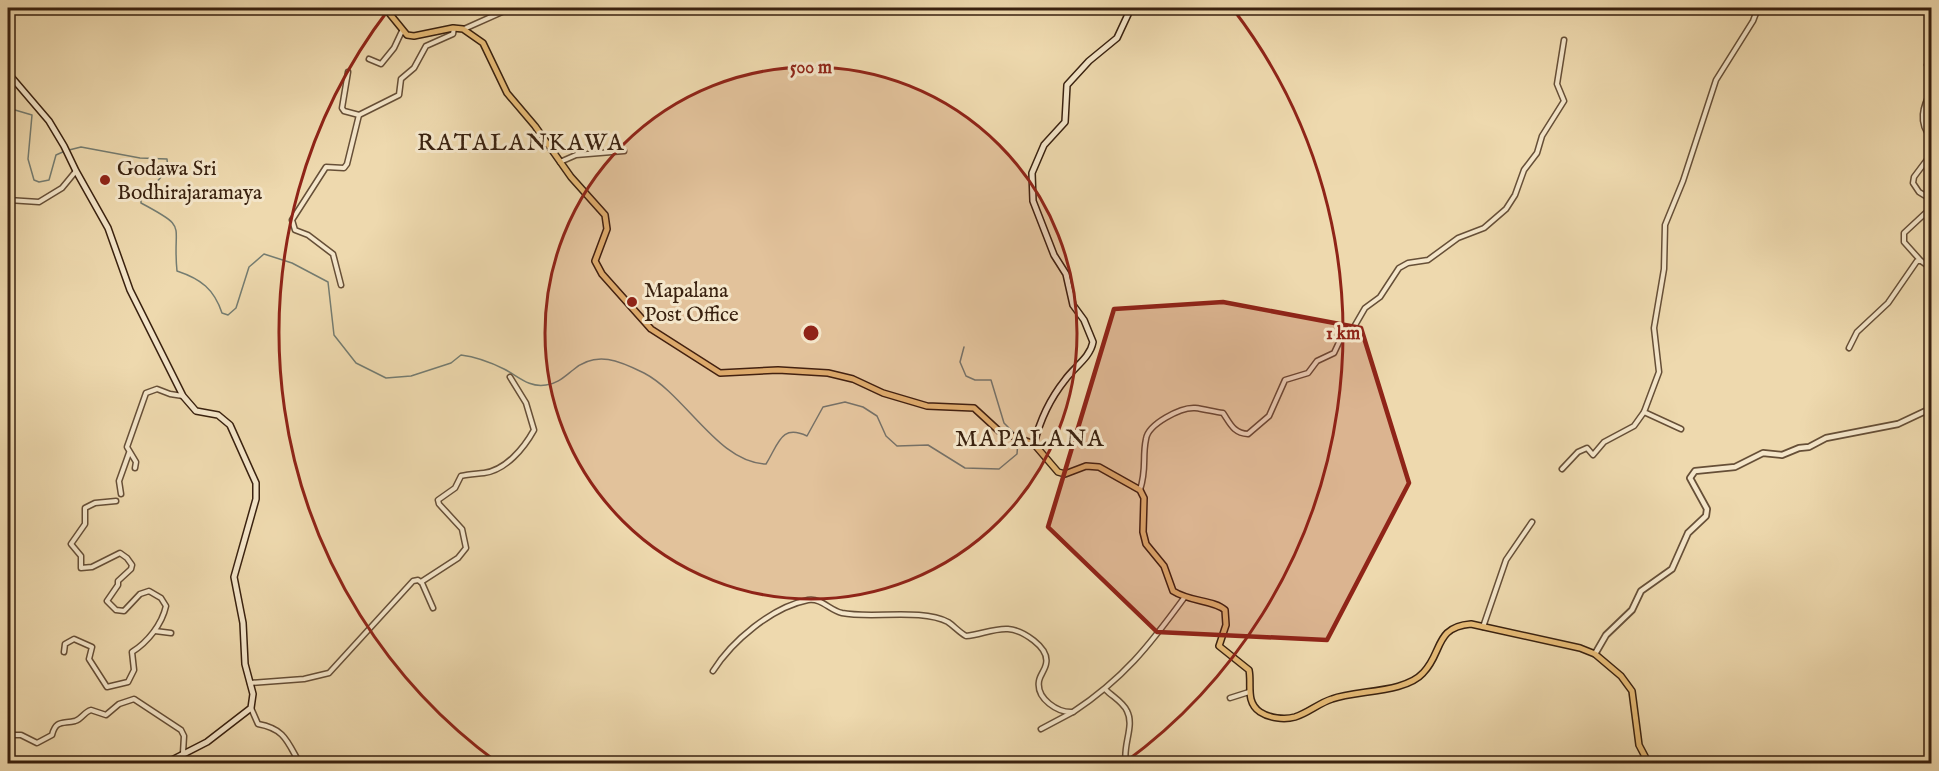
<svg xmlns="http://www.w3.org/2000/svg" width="1939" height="771" font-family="'IM FELL English',serif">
<rect width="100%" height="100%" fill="#eed9ae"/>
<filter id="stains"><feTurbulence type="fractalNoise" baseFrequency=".00333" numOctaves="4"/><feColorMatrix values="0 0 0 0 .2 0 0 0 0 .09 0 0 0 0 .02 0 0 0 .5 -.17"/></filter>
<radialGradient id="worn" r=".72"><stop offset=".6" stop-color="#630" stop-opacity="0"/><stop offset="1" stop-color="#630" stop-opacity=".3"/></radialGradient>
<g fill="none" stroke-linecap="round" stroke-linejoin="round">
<g stroke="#747c71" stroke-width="1.5">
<polyline points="8,117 15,110 32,115 28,159 34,180 39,182 49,180 56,155 65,151"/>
<path d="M 69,150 L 81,147 L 140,158 L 167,159 L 168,170 L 141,198 L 141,203 C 190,229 172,222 177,271 C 201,279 214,289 222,313 L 228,315 L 236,308 L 249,267 L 264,254 L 292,263 L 328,282 L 334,335 L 356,363 L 386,378 L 411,376 L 451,363 L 461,355 C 477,357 490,362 504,369 C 518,376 529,388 546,385 C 557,384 564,377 573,370 C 596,350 620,361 644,373 C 686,395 718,463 766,464 C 779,443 781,424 807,436 L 823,407 L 845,402 L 863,407 L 877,416 L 886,436 L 897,446 L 928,445 L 965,468 L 999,469 L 1017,454 L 1018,440"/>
<polyline points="964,347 960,362 966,376 975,380 991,380 1004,423 1016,435"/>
</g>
<g stroke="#664f37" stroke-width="7">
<g id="minor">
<polyline points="464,29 511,8"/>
<polyline points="369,59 381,64 394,48 402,31"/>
<polyline points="1929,62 1927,65 1932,72"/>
<polyline points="348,72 342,108 344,111 359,115"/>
<path d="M 1932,89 C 1923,106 1917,123 1932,139"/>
<polyline points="1932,153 1914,177 1913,183 1919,192 1932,200"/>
<polyline points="560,162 576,155 624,151"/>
<polyline points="8,200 39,202 62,188 76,171"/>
<polyline points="1921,261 1904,242 1904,233 1932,207"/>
<polyline points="341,285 333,254 308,235 295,230 292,220 326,167 344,168 347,164 359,115 399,95 401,79 414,68 426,46 453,34 454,28"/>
<polyline points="1849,348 1857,332 1888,303 1917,261 1921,261 1932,269"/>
<polyline points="1681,429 1644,412 1659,372 1654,328 1664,269 1665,225 1683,181 1716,80 1753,21 1758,8"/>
<polyline points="135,468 136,462 127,447 146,393 157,389 170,394 183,396"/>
<polyline points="1562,469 1578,452 1587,448 1593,455 1604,442 1634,426 1644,412"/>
<path d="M 1140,490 C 1147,468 1142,458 1146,439 C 1148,424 1181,407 1195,408 C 1205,409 1214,412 1223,413 C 1230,423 1233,433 1248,434 L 1269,416 L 1285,380 L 1308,373 L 1317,361 L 1334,353 L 1342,336 L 1354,327 L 1365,308 L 1380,297 L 1399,268 L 1408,263 L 1428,260 L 1458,238 L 1484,228 L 1506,209 L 1515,195 L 1524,170 L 1537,153 L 1542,136 L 1564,101 L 1557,84 L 1564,40"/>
<polyline points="121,494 119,481 129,453"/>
<path d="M 421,582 L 458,558 L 466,548 L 462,529 L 439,504 L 438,500 L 455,488 L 461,476 C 469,474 476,474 484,473 C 506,470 524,448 534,430 L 526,403 L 510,377"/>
<polyline points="1483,627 1506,560 1532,522"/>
<polyline points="155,631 171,633"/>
<path d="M 64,652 L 65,644 L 74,639 L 92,647 L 89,659 L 107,687 L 128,682 L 134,670 L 132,652 C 148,642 162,624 166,606 L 161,598 L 149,591 L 140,594 L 124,611 L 116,610 L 107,601 L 118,585 L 118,581 L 131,569 L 132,565 L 127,558 L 120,553 L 92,567 L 81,568 L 81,556 L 71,544 L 85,524 L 85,508 L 95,503 L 116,501"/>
<path d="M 713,671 C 732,641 772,607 808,600 C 822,598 829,610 842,613 C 871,619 921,608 948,622 C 954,626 959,632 966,636 C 980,635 994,628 1008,629 C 1022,630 1050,647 1046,664 C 1045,670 1040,675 1039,681 C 1036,699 1058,713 1073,712 C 1123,679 1149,646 1184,598"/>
<polyline points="250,683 304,679 329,673 413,581 418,580 422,583 433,608"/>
<path d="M 1106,690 C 1113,697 1123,702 1127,711 C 1135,726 1122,746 1126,764"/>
<polyline points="1230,698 1249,692"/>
<path d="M 251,708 L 258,724 C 285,729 287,741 300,764"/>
<polyline points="1041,729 1073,712"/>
<path d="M 8,732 L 11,735 L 21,735 L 37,743 L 52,735 C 56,720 62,724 75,721 C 82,719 84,712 91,710 L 106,715 L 119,704 L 134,699 L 181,730 L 184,736 L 183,753"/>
</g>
</g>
<g stroke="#664f37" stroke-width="8">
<polyline id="tertiary" points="1595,654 1606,635 1632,610 1641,591 1672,569 1688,533 1706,516 1707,509 1690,478 1695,471 1735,467 1763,453 1782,455 1799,448 1809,447 1826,438 1898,424 1932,408"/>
</g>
<g stroke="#39210f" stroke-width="8">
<g id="secondary">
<polyline points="8,73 49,121 64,146 76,171 108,228 130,290 183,396 196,411 218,415 230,425 251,472 256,483 256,499 234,577 243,623 245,664 253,694 251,708 207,742 164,764"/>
<path d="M 1034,444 C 1040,420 1049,400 1065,380 C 1074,367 1090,358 1093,342 L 1084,320 L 1073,305 L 1066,274 L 1054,255 L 1033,201 L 1032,173 L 1044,145 L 1065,122 L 1067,85 L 1089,61 L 1117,38 L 1131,8"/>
</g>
</g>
<g stroke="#39210f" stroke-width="8">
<path id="primary" d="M 385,8 L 407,35 L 414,36 L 453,28 L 463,29 L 483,43 L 507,93 L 535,126 L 571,177 L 605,215 L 607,229 L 595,261 L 602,274 L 651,329 L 720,373 L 778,370 L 828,373 L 853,379 L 883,393 L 927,406 L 974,408 L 999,431 L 1034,444 L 1058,472 L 1065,474 L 1086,466 L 1099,467 L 1140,490 L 1144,498 L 1143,532 L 1146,544 L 1164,566 L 1173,591 C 1190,602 1214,600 1225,610 L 1226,625 L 1219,646 L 1249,670 C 1252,684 1245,702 1260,712 C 1269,718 1284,720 1295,717 C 1308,713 1319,703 1332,699 C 1357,690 1405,693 1423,673 C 1443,653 1434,627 1471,624 L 1580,648 L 1595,654 L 1621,676 L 1632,691 L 1639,745 L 1649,764"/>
</g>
<use href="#minor" stroke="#f4e6ca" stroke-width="4"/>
<use href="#tertiary" stroke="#f4e6ca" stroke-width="4.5"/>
<use href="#secondary" stroke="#f4e6ca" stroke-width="5"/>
<use href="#primary" stroke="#e7bc77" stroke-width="5"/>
</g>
<path fill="#8f2418" fill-opacity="0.2" stroke="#8f2418" stroke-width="4.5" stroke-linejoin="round" d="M 1223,302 L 1361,328 L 1409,483 L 1327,640 L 1157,632 L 1048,527 L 1114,309 Z"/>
<circle cx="811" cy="333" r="266" fill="#8f2418" fill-opacity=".12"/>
<g fill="none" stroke="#8f2418" stroke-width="3">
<circle cx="811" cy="333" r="266"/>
<path d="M498 763A532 532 0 0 1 389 9M1233 9A532 532 0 0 1 1124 763"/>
</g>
<g fill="#8f2418" stroke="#f4e6ca" stroke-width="2">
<circle cx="105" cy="180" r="6"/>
<circle cx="632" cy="302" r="6"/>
</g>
<g text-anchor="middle" stroke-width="6" stroke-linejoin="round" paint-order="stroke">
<g font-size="21" fill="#39210f" stroke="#f4e6ca" text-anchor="start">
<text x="117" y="175">Godawa Sri<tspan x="117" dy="24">Bodhirajaramaya</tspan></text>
<text x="644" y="297">Mapalana<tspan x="644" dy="24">Post Office</tspan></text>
</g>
<g font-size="24" letter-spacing="1.5" fill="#39210f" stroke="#f4e6ca">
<text x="521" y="150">RATALANKAWA</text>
<text x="1030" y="446">MAPALANA</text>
</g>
</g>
<circle cx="811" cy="333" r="9" fill="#8f2418" stroke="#f4e6ca" stroke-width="3"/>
<g font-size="18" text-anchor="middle" font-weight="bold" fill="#8f2418" stroke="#f4e6ca" stroke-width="6" stroke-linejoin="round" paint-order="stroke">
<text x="811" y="73">500 m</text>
<text x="1343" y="339">1 km</text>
</g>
<rect width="1939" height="771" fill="none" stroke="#eed9ae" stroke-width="30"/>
<rect x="9" y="9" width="1921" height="753" fill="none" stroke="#39210f" stroke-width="3"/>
<rect x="15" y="15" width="1909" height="741" fill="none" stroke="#39210f" stroke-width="1.5"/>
<rect width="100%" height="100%" filter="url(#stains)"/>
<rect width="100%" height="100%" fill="url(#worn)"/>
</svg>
